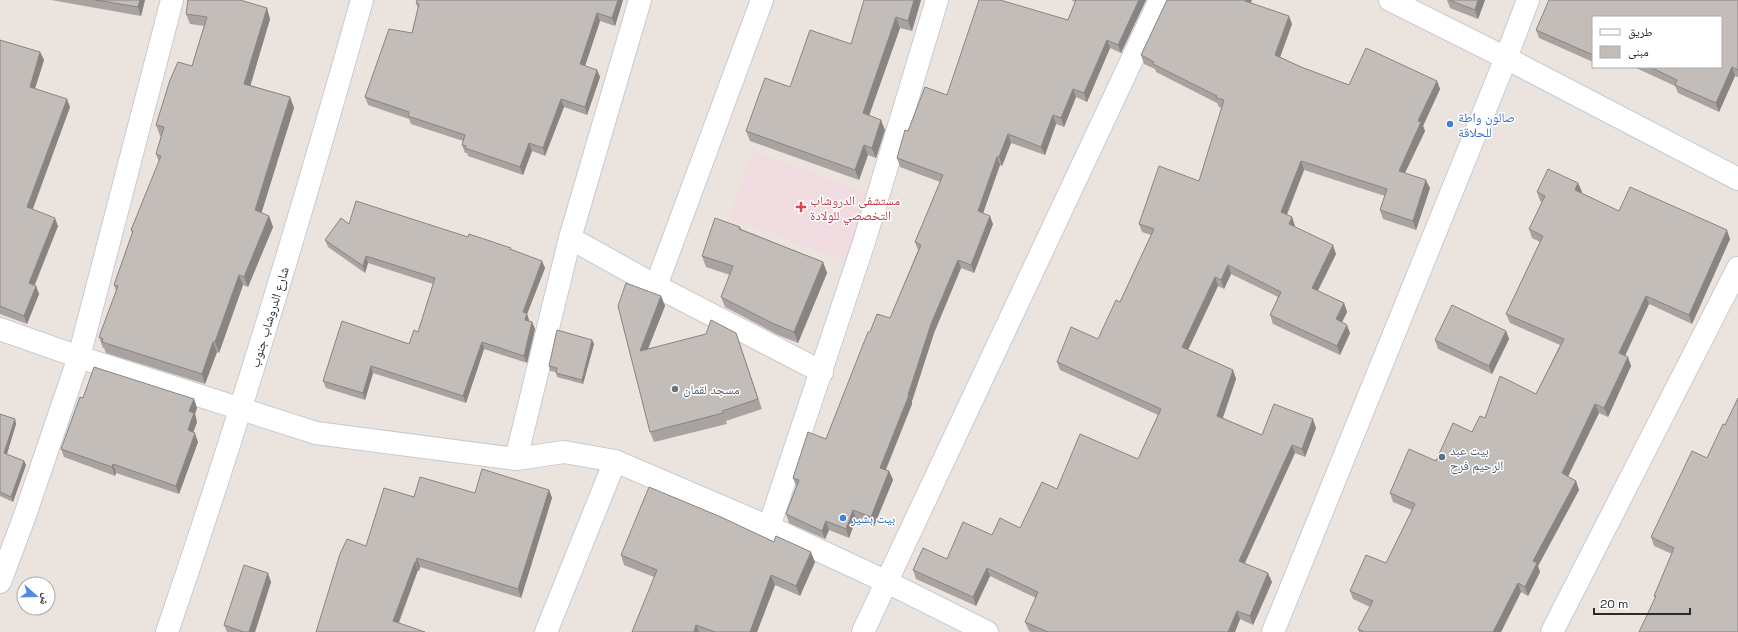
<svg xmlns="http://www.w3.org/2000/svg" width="1738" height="632" font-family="'Space Grotesk','Noto Naskh Arabic',sans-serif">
<rect width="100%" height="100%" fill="#ebe3de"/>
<polygon fill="#f0dce1" points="754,151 872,195 848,262 729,218"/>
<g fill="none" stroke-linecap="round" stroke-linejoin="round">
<g stroke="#c6cbd2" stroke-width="24">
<g id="minor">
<polyline points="1390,0 1506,58 1738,179"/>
<polyline points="570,238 656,286 822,372"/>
<polyline points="656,286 762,0"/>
<polyline points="0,329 79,357 316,433 516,459 564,452 615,461 769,527 887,582 987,632"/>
<polyline points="516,459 570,238 640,0"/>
<polyline points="769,527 864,242 937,0"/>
<polyline points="0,582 24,518 79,357 172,0"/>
<polyline points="546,632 615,461"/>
<polyline points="863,632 1160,0"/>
<polyline points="1273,632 1506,58 1528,0"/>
<polyline points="1552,632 1738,268"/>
</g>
</g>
<g stroke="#c6cbd2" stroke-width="24">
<path id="tertiary" d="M 167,632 C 239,423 302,212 362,0"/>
</g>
<use href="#minor" stroke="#fff" stroke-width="22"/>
<use href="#tertiary" stroke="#fff" stroke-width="22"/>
</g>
<g fill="#a8a3a0">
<polygon points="51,0 145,0 141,16"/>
<polygon points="417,0 623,0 615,26 600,21 585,66 597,70 600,77 587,115 564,107 545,156 532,151 523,175 468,156 467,153 465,153 462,145 463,141 411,124 409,119 368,105 365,97 412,33 418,8 416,3"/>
<polygon points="921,0 912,31 900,28 869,116 885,130 876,158 868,155 859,180 750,141 746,131 790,87 851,44"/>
<polygon points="1071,0 1146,0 1121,53 1110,48 1087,102 1076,97 1064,127 1056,124 1045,155 1011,143 1002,166 1000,165 983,213 993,224 974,273 961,268 934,333 912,401 912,404 886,470 889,471 893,480 874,526 856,519 849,538 829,530 825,539 789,523 786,514 796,487 796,486 793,478 826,439 870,332 890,318 918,250 915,242 940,182 900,167 897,158 908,131 947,95 1068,20 1075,2"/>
<polygon points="1252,0 1251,3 1292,24 1280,57 1301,67 1349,85 1437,81 1440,89 1423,126 1425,131 1405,173 1430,188 1416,230 1383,219 1380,210 1385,196 1304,170 1287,215 1292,217 1295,227 1336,254 1318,291 1344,303 1347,312 1342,322 1350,333 1340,355 1273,324 1270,315 1278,297 1231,274 1224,289 1218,286 1188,350 1233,370 1236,379 1223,418 1262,435 1316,428 1305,457 1295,453 1245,563 1272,582 1253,625 1240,619 1235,632 1031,632 1029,631 1025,622 1036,598 990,576 976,606 916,579 913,570 947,559 992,535 1020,528 1057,489 1138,459 1158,415 1060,370 1057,362 1098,339 1120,302 1151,235 1142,232 1139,224 1199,181 1222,108 1219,107 1217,103 1156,72 1155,69 1144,64 1141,55"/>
<polygon points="1447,0 1485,0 1478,19 1450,8"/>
<polygon points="1549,0 1738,0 1738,77 1735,76 1719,112 1678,93 1675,86 1634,67 1721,67 1721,17 1593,17 1593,62 1539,38 1536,30"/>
<polygon points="186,14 270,19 250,85 290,97 294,108 261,213 269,216 273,227 248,287 243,285 219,353 217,352 205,384 106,353 104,348 103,348 99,337 116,291 114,285 132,233 131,230 159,162 156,154 161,136 160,136 156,125 192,66 204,26 190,24"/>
<polygon points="0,40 40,52 44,60 35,88 70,107 33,209 58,226 35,285 36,286 39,294 27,324 0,314"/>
<polygon points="1578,183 1582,192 1581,193 1619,211 1730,239 1692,324 1649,304 1625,356 1631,366 1608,417 1599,413 1568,477 1576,481 1579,490 1538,566 1540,572 1528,596 1521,592 1501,632 1359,632 1358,629 1370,607 1353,599 1350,591 1386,563 1412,510 1393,502 1390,493 1436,461 1472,432 1485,418 1536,394 1560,345 1510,323 1506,314 1540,242 1532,238 1529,229 1542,202 1540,201 1537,192"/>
<polygon points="349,224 468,237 511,248 511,250 545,268 527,314 529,320 529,321 532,322 535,329 527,363 484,349 466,403 373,373 365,400 326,388 323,381 409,344 418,332 433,284 368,263 365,273 328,247 325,240"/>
<polygon points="740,227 741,229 823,262 827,273 798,343 778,335 725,307 721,297 730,275 706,267 702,256"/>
<polygon points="661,296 665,306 648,349 736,333 762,409 726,421 727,424 654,442 650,432 618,306"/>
<polygon points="1506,331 1509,339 1492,374 1438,349 1435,340"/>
<polygon points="592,340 594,344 583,384 557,377 556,372 550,371 549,366"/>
<polygon points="194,399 197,408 195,414 197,422 193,432 198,442 179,494 116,473 115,476 64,457 61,449"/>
<polygon points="0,414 15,419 16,424 7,454 24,461 26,465 13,502 0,496"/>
<polygon points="1725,425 1655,598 1654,596 1672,554 1654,546 1651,537 1707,458"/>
<polygon points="549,490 552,498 521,598 420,567 419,571 418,570 399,623 316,632 366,546 414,497 475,493"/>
<polygon points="621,555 815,562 800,596 775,585 757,632 632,632 654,577 624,565"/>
<polygon points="271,582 255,632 227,632 224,625"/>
</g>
<g fill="#888482">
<polygon points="140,0 145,0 141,16 138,7"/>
<polygon points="618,0 623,0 615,26 612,18"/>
<polygon points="914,0 921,0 912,31 908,21"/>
<polygon points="1139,0 1146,0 1121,53 1118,45"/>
<polygon points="1245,0 1252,0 1248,9 1245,1"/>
<polygon points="1478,0 1485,0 1478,19 1475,10"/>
<polygon points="267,8 270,19 248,94 244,84"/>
<polygon points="597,13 600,21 583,72 580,64"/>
<polygon points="1289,16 1292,24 1278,63 1275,55"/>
<polygon points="896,17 900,28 866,124 863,113"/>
<polygon points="1107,40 1110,48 1087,102 1084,93"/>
<polygon points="40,52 44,60 33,95 30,87"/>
<polygon points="1732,67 1735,76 1719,112 1716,103"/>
<polygon points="597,70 600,77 587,115 585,107"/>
<polygon points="1437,81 1440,89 1423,126 1425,131 1402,179 1399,171 1418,121"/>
<polygon points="1073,89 1076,97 1064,127 1061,118"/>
<polygon points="290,97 294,108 259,221 255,210"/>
<polygon points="67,99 70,107 30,216 27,207"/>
<polygon points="561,99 564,107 545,156 543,148"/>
<polygon points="1053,115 1056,124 1045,155 1041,147"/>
<polygon points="881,120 885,130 876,158 872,148"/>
<polygon points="1008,134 1011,143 1002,166 999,157"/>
<polygon points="529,143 532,151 523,175 520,167"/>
<polygon points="864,145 868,155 859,180 855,170"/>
<polygon points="997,157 1000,165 981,219 978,211"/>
<polygon points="1301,161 1304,170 1284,221 1281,212"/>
<polygon points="1426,180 1430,188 1416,230 1413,221"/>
<polygon points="1578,183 1582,192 1578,199 1575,190"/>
<polygon points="269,216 273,227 248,287 244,277"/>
<polygon points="990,216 993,224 974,273 971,265"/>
<polygon points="1292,217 1295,226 1292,232 1289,224"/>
<polygon points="55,218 58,226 32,291 29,283"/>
<polygon points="1727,230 1730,239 1692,324 1689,315"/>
<polygon points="1333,245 1336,254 1315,296 1312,288"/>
<polygon points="366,256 368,263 365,273 363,266"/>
<polygon points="958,260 961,268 934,333 912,401 912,404 883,476 880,468 908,395 931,324"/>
<polygon points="542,261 545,268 527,314 529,320 527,327 523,312"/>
<polygon points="823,262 827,273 798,343 794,332"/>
<polygon points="1228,265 1231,274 1224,289 1221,280"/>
<polygon points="239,275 243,285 219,353 215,342"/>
<polygon points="1215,277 1218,286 1185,356 1182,347"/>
<polygon points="36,286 39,294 27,324 24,316"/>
<polygon points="661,296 665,306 643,361 640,351"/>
<polygon points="1646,296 1649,304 1622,362 1619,353"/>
<polygon points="1344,303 1347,312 1339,328 1336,319"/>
<polygon points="532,322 535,329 527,363 524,356"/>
<polygon points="1347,325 1350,333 1340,355 1337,346"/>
<polygon points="1506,331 1509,339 1492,374 1489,366"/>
<polygon points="592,340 594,344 583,384 582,380"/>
<polygon points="213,342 217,352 205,384 202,374"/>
<polygon points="482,342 484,349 466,403 463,396"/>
<polygon points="1628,357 1631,366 1608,417 1604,408"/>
<polygon points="371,366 373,373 365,400 363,393"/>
<polygon points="1233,370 1236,379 1220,425 1217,416"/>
<polygon points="194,399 197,408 195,414 197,422 191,439 188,430 189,411"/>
<polygon points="1595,404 1599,413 1565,482 1562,473"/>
<polygon points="15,419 16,424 6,457 4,453"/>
<polygon points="1313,419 1316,428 1305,457 1302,449"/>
<polygon points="195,433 198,442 179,494 176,486"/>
<polygon points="1292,445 1295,453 1242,569 1239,561"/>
<polygon points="24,461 26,465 13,502 11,497"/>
<polygon points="113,464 116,473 115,476 112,467"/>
<polygon points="889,471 893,480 874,526 871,517"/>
<polygon points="1576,481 1579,490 1538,566 1540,572 1528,596 1525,587 1533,561"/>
<polygon points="549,490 552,498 521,598 518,589"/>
<polygon points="853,510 856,519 849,538 846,529"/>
<polygon points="826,521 829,530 825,539 822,531"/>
<polygon points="811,552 815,562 800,596 796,586"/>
<polygon points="417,558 420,567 419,571 416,562"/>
<polygon points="415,562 418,570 396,629 393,621"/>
<polygon points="987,568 990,576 976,606 973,597"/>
<polygon points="268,573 271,582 255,632 249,632"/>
<polygon points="1268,573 1272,582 1253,625 1250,616"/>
<polygon points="771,575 775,585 757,632 750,632"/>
<polygon points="1518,583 1521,592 1501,632 1493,632"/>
<polygon points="1237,611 1240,619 1235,632 1228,632"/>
<polygon points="696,625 699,632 694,632"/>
</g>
<g fill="#c3bdba" stroke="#888482">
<polygon points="96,0 140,0 138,7"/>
<polygon points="188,0 240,0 267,8 244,84 290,97 255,210 269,216 244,277 239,275 215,342 213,342 202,374 102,342 103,339 99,337 118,286 114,285 133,231 131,230 161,156 156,154 164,127 156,125 170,80 178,62 192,66 207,17 186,14"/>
<polygon points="417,0 618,0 612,18 597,13 580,64 597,70 585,107 561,99 543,148 529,143 520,167 465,148 466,146 462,145 465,135 408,116 409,112 365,97 389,29 412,33 419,4 416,3"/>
<polygon points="864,0 914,0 908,21 896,17 863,113 881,120 872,148 864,145 855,170 746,131 765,78 790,87 810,30 851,44"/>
<polygon points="979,0 1000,0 1068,20 1076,0 1139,0 1118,45 1107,40 1084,93 1073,89 1061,118 1053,115 1041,147 1008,134 999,157 997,157 978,211 990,216 971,265 958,260 931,324 908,395 909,395 880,468 889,471 871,517 853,510 846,529 826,521 822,531 786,514 799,480 793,478 808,432 826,439 868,332 870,332 877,314 890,318 921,245 915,242 943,175 897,158 905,130 908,131 925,87 947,95"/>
<polygon points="1167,0 1245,0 1245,1 1289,16 1275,55 1301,67 1349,85 1366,48 1437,81 1418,121 1421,122 1399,171 1426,180 1413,221 1380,210 1387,189 1301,161 1281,212 1292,217 1289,224 1333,245 1312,288 1344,303 1336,319 1347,325 1337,346 1270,315 1281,292 1228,265 1221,280 1215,277 1182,347 1233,370 1217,416 1262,435 1274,404 1313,419 1302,449 1292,445 1239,561 1268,573 1250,616 1237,611 1228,632 1048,632 1025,622 1038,592 987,568 973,597 913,570 923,548 947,559 963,522 992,535 1000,518 1020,528 1042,482 1057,489 1080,434 1138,459 1161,409 1057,362 1071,327 1098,339 1116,300 1120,302 1154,229 1139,224 1159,166 1199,181 1224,100 1216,98 1217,96 1153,64 1154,62 1141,55"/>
<polygon points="1449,0 1478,0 1475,10"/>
<polygon points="1549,0 1738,0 1738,70 1732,67 1716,103 1675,85 1677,80 1650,67 1721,67 1721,17 1593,17 1593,55 1536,30"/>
<polygon points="0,40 40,52 30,87 67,99 27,207 55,218 29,283 36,286 24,316 0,306"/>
<polygon points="1548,169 1578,183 1575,190 1619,211 1630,187 1727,230 1689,315 1646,296 1619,353 1628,357 1604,408 1595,404 1562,473 1576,481 1533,561 1537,563 1525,587 1518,583 1493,632 1364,632 1358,629 1373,601 1350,591 1366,555 1386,563 1415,504 1390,493 1409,449 1436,461 1453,423 1472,432 1480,416 1485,418 1500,376 1536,394 1564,339 1506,314 1543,236 1529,229 1545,196 1537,192"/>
<polygon points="356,201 468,237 469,234 511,248 510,249 542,261 523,312 527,313 525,320 532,322 524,356 482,342 463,396 371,366 363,393 323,381 342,321 409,344 414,330 418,332 435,278 366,256 363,266 325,240 341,218 349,224"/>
<polygon points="715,218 740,227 739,229 823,262 794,332 774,324 721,297 733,266 702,256"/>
<polygon points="626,283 661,296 640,351 706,334 711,320 736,333 758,399 722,411 723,413 650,432 618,306"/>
<polygon points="1452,305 1506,331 1489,366 1435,340"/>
<polygon points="557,330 592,340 582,380 556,373 557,368 549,366"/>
<polygon points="94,367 194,399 189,411 194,413 188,430 195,433 176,486 113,464 112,467 61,449 80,397 83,398"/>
<polygon points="1738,398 1738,632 1639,632 1656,596 1654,596 1674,548 1651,537 1692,451 1707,458 1723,424 1725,425"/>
<polygon points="0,414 15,419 4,453 24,461 11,497 0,492"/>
<polygon points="482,469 549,490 518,589 417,558 416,562 415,562 393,621 425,632 316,632 340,554 347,539 366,546 384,488 414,497 420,477 475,493"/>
<polygon points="649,487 721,517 774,542 776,536 811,552 796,586 771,575 750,632 715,632 696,625 694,632 632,632 657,570 621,555"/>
<polygon points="244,565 268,573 249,632 244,632 224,625"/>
</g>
<g fill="#3f7fe0" stroke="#fff" stroke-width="1.5">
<circle cx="1450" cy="124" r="4"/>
<circle cx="843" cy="518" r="4"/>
</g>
<path fill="#e0444e" stroke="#fff" stroke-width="1.5" d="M799 201h4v4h4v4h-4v4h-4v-4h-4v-4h4z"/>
<circle fill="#6b7280" stroke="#fff" stroke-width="1.5" cx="675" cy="389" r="4"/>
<circle fill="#5c6f8a" stroke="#fff" stroke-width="1.5" cx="1442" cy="457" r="4"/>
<g text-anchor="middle" stroke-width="3" stroke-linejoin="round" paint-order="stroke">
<g font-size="13" fill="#366cbe" stroke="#fff" text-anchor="start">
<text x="1458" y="122">صالون واطة<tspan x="1458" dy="15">للحلاقة</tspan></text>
<text x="851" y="523">بيت بشير</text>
</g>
<g font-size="13" fill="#be3a42" stroke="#fff" text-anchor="start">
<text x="810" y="205">مستشفى الدروشاب<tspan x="810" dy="15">التخصصي للولادة</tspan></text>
</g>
<g font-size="13" fill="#2a2a2a" stroke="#fff">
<text transform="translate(269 317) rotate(-73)" y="5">شارع الدروشاب جنوب</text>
</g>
<g font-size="13" fill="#5b616d" stroke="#fff" text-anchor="start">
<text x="683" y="394">مسجد لقمان</text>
</g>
<g font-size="13" fill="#4e5e75" stroke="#fff" text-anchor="start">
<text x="1450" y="455">بيت عبد<tspan x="1450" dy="15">الرحيم فرح</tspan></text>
</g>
</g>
<rect x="1592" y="16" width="130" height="52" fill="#ffffff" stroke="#aaaaaa"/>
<rect x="1600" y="29" width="20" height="6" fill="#ffffff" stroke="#aaaaaa"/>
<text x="1628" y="36" font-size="12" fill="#2a2a2a">طريق</text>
<rect x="1600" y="46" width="20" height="12" fill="#c3bdba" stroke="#aaaaaa"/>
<text x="1628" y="56" font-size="12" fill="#2a2a2a">مبنى</text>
<g transform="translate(36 596) rotate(110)"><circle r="19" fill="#ffffff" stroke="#aaaaaa"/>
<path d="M0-3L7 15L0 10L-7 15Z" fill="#5189e5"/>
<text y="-6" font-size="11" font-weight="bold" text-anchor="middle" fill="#2a2a2a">ش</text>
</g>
<path d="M1594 608v6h96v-6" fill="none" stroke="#2a2a2a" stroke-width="2"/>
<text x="1600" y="608" font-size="12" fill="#2a2a2a" stroke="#ffffff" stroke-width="3" paint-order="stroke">20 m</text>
</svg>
